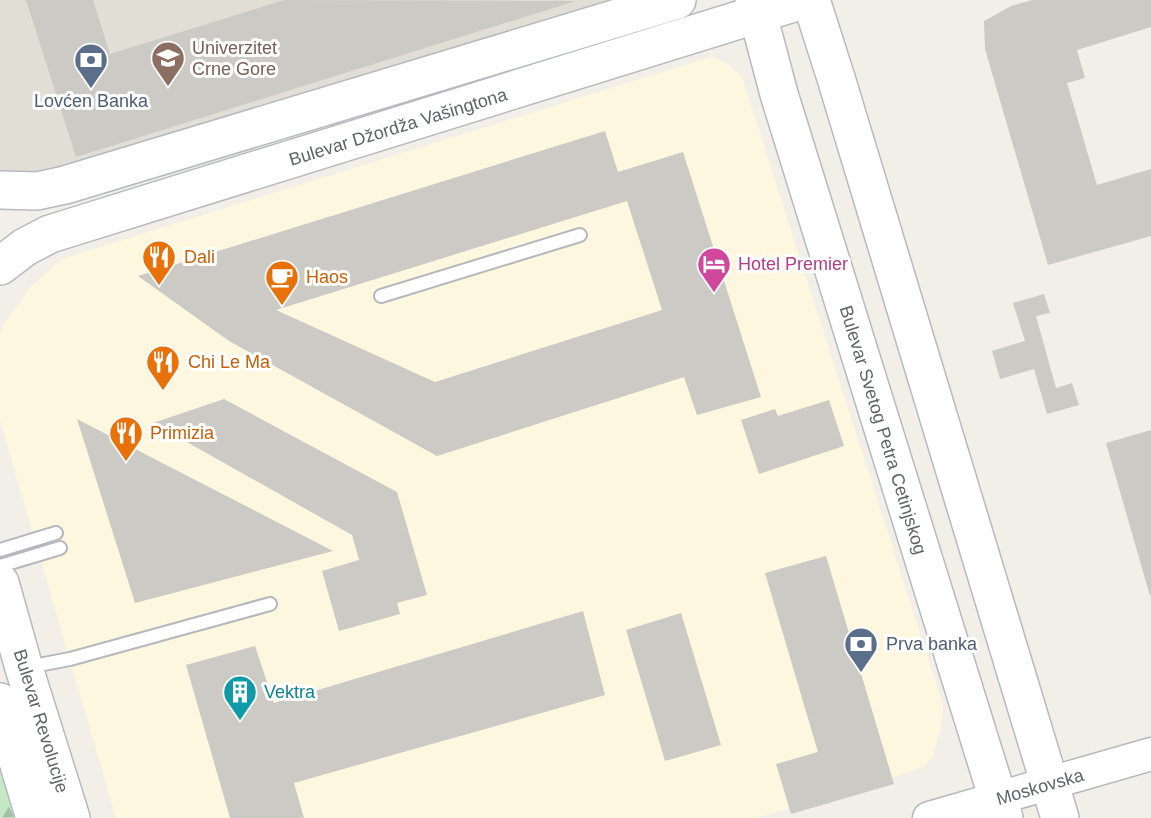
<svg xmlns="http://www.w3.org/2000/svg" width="1151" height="818" font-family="Helvetica,sans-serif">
<defs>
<pattern id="forest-firs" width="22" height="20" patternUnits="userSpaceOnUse" patternTransform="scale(1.75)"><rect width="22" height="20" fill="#c5e8c5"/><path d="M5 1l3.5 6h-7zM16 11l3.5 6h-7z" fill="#a3c0a4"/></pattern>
</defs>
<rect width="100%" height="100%" fill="#f1efe8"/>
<polygon fill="#fef7e0" points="711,57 726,63 742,77 943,705 941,727 933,756 923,767 907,773 757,818 116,818 0,420 0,336 2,327 30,288 62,259"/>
<polygon fill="#e1ded6" points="0,0 611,0 47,181 0,176"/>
<polygon fill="url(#forest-firs)" points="0,770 14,818 0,818"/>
<g fill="#cccac5" fill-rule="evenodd">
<polygon points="26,0 93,0 110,54 284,0 576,1 76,157"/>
<polygon points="1032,0 1151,0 1151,27 1077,50 1085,78 1067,83 1097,185 1151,169 1151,236 1048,265 985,49 984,21 1011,6"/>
<path d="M 605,131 L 618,172 L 683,152 L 761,397 L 697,415 L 684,377 L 437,456 L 229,341 L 138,276 ZM 627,201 L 662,310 L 435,382 L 276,310 Z"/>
<polygon points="1044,294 1050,313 1036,316 1056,388 1072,383 1079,405 1047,414 1034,369 1000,379 992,351 1025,341 1013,303"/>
<polygon points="224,399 397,492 427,595 397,603 400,614 339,631 322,571 359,560 352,535 153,423"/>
<polygon points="829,400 844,446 759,474 741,420 775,409 778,416"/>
<polygon points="77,419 333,551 135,603"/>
<polygon points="1151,430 1151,595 1150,596 1106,443"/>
<polygon points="826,556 894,784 791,814 776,764 818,752 765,573"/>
<polygon points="583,611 605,695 294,783 304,818 230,818 186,665 255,646 274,703"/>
<polygon points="681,613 721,745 665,761 626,630"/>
</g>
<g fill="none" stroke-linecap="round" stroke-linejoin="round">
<g stroke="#b5b8bc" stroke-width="16">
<g id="service">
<polyline points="381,296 580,235"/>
<polyline points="0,550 56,533"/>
<polyline points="0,566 60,548"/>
<polyline points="28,667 70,659 270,604"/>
</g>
</g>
<g stroke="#b5b8bc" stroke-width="35">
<polyline id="tertiary" points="929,818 1151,754"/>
</g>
<g stroke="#b6babf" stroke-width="40">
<g id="secondary">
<polyline points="754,0 779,94 1004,818"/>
<polyline points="811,0 836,78 1060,818"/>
<polyline points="0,190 37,191 65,185 677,0"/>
<polyline points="0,266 25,247 50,234 803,0"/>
<polyline points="0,583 24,668 71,818"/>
<polyline points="0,702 35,818"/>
</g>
</g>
<use href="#service" stroke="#fff" stroke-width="12"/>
<use href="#tertiary" stroke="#fff" stroke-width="32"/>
<use href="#secondary" stroke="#fff" stroke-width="37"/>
</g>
<defs>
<g id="university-pin" transform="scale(1.75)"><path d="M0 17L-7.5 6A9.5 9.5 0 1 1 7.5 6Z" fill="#8d6e63" stroke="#fff"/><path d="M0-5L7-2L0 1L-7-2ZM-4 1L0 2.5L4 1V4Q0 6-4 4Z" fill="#fff"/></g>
<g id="bank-pin" transform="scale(1.75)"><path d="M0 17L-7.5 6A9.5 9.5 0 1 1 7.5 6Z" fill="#5c6f8a" stroke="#fff"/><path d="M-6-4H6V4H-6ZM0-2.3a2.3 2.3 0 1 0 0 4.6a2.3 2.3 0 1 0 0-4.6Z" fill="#fff"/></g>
<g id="restaurant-pin" transform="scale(1.75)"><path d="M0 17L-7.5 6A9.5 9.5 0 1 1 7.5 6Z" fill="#e8710a" stroke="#fff"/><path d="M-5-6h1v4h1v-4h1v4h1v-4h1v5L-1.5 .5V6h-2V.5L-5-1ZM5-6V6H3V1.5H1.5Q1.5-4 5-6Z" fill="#fff"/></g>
<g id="hotel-pin" transform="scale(1.75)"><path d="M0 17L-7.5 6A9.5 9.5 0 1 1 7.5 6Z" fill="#d1479c" stroke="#fff"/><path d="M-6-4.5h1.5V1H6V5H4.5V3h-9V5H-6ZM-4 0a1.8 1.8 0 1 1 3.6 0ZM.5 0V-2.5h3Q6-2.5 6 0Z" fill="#fff"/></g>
<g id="cafe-pin" transform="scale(1.75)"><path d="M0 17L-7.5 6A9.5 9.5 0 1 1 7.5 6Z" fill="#e8710a" stroke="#fff"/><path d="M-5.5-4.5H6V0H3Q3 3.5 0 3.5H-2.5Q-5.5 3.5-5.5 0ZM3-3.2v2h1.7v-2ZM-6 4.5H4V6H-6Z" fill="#fff"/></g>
<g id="building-pin" transform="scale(1.75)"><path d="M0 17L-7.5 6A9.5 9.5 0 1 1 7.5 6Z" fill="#0f9aa8" stroke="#fff"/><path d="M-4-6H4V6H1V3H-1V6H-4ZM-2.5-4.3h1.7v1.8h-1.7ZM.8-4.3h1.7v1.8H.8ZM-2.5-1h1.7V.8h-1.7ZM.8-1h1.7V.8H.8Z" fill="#fff"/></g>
</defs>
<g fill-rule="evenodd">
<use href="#university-pin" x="168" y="58"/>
<use href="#bank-pin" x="91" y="60"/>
<use href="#restaurant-pin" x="159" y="257"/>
<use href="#hotel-pin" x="714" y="264"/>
<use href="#cafe-pin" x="282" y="277"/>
<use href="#restaurant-pin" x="163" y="362"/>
<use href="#restaurant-pin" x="126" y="433"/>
<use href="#bank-pin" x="861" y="644"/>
<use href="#building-pin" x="240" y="692"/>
</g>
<g text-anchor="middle" stroke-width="6" stroke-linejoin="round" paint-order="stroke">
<g font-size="18" fill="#785e54" stroke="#fff" text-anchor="start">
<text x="192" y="54">Univerzitet<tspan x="192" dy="21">Crne Gore</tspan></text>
</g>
<g font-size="18" fill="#4e5e75" stroke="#fff">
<text x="91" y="107">Lovćen Banka</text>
<text x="886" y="650" text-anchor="start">Prva banka</text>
</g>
<g font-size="18" fill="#5f6368" stroke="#fff">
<text transform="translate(398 127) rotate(-17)" y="6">Bulevar Džordža Vašingtona</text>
<text transform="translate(883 430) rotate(73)" y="6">Bulevar Svetog Petra Cetinjskog</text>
<text transform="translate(41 721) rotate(73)" y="6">Bulevar Revolucije</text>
<text transform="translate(1040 787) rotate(-16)" y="6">Moskovska</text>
</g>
<g font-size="18" fill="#c56008" stroke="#fff" text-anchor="start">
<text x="184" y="263">Dali</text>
<text x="306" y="283">Haos</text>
<text x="188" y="368">Chi Le Ma</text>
<text x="150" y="439">Primizia</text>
</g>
<g font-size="18" fill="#b23c85" stroke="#fff" text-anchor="start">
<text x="738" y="270">Hotel Premier</text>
</g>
<g font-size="18" fill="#0d838f" stroke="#fff" text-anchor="start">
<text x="264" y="698">Vektra</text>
</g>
</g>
</svg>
